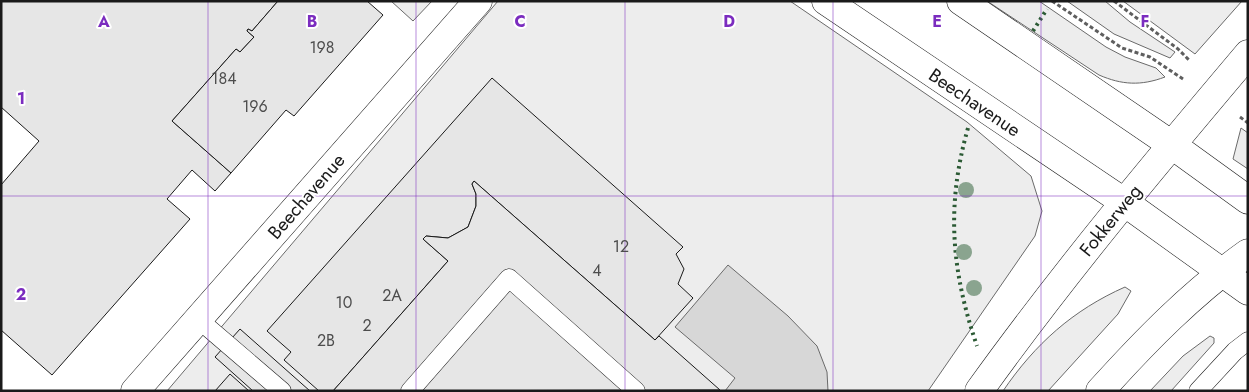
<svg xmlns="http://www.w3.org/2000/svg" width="1249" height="392" font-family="Jost,sans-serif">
<rect width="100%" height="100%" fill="#fff"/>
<g fill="#ededed" stroke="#6a6a6a">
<polygon points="391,1 432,1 413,21"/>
<polygon points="498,1 790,1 967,122 1031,176 1042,211 1035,236 928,391 167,391"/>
<path d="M 987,1 L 1039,1 L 1106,47 L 1125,57 L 1156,68 L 1165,77 C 1141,86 1122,85 1099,75 Z"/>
<polygon points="1067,1 1105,1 1130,22 1175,52 1170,58 1114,34"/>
<polygon points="1123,1 1242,1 1195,54"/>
<polygon points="1241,128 1248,133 1248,169 1233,159"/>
<path d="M 1125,287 L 1131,291 L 1118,314 L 1048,391 L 1003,391 C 1035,344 1073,310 1125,287 Z"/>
<polygon points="1210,336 1214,338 1214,343 1171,391 1150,391 1183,356"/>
</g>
<polygon fill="#d7d7d7" stroke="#6a6a6a" points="728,265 788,316 817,346 827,372 828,391 725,391 735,378 675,327"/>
<g fill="#e6e6e6" stroke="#1a1a1a">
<polygon points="1,1 278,1 252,31 248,29 247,31 254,37 240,52 236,49 172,121 231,173 215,191 192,170 167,199 190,219 52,375 1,330 1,185 39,141 1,107"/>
<polygon points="278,1 367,1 383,15 294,116 286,110 231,173 172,121 236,49 240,52 254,37 247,31 248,29 252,31"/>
<polygon points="492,78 683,247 676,254 684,269 678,284 693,298 655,340 474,181 472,184 476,194 476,206 468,227 448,238 426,236 423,239 448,261 333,391 319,391 284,360 291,352 267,331"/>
<polygon points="474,181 655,340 659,336 720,390 333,391 448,261 423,239 426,236 448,238 468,227 476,206 476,194 472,184"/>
<polygon points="240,329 310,391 253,391 215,357"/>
<polygon points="230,374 249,391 215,391"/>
</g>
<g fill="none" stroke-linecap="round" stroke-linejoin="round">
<g stroke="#1a1a1a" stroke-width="19">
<g id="service">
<polyline points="198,319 282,391"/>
<polyline points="410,391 509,278 636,391"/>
<polyline points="1198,391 1235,351 1248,341"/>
</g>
</g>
<g stroke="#1a1a1a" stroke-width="29">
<polyline id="minor" points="135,391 478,1"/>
</g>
<g stroke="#1a1a1a" stroke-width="29">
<g id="tertiary">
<polyline points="826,1 1124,202 1248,291"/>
<polyline points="961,1 1172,145 1248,200"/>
</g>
</g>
<g stroke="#1a1a1a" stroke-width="29">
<g id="secondary">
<path d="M 979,391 C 1063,274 1155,164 1248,54"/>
<path d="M 1100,391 C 1146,340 1192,293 1248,253"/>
</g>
</g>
<g stroke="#5f5f5f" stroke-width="3" stroke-dasharray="4 2.5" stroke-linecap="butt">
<polyline points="1052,1 1122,48 1150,57 1183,79"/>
<polyline points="1114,1 1178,49 1189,60"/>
<polyline points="1240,117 1248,123"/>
</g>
<use href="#service" stroke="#fff" stroke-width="18"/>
<use href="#minor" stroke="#fff" stroke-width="28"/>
<use href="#tertiary" stroke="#fff" stroke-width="28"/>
<use href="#secondary" stroke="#fff" stroke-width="28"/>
<g stroke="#2b5a34" stroke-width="4" stroke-dasharray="2.5 4" stroke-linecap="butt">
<polyline points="1033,31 1047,9"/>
<path d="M 968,128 C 946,205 951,270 977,346"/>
</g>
</g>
<g fill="#8aa48f">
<circle cx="966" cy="190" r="8"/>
<circle cx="964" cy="252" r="8"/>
<circle cx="974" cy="288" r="8"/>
</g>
<path fill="none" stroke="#7b2cbf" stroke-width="1" stroke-opacity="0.55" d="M 208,1 L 208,391M 416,1 L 416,391M 625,1 L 625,391M 833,1 L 833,391M 1041,1 L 1041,391M 1,196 L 1248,196"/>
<g text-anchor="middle" stroke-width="4" stroke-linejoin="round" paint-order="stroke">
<g font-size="16" fill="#4d4d4d">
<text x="322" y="53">198</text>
<text x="224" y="84">184</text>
<text x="255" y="112">196</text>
<text x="621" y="252">12</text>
<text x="597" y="276">4</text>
<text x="392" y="301">2A</text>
<text x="344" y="308">10</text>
<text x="367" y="331">2</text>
<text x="326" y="346">2B</text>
</g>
<g font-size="19" fill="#1a1a1a" stroke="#fff">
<text transform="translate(975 102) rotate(34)" y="7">Beechavenue</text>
<text transform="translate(306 196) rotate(-49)" y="7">Beechavenue</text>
<text transform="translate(1110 220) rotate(-51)" y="7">Fokkerweg</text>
</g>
</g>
<g font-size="16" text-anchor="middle" font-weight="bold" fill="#7b2cbf" stroke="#fff" stroke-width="4" stroke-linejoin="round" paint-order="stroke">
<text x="104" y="27">A</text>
<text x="312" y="27">B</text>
<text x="520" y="27">C</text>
<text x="729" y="27">D</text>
<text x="937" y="27">E</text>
<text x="1145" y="27">F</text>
<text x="21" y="104">1</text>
<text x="21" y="300">2</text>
</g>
<rect width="1249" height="392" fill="none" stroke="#1a1a1a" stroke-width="5"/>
</svg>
